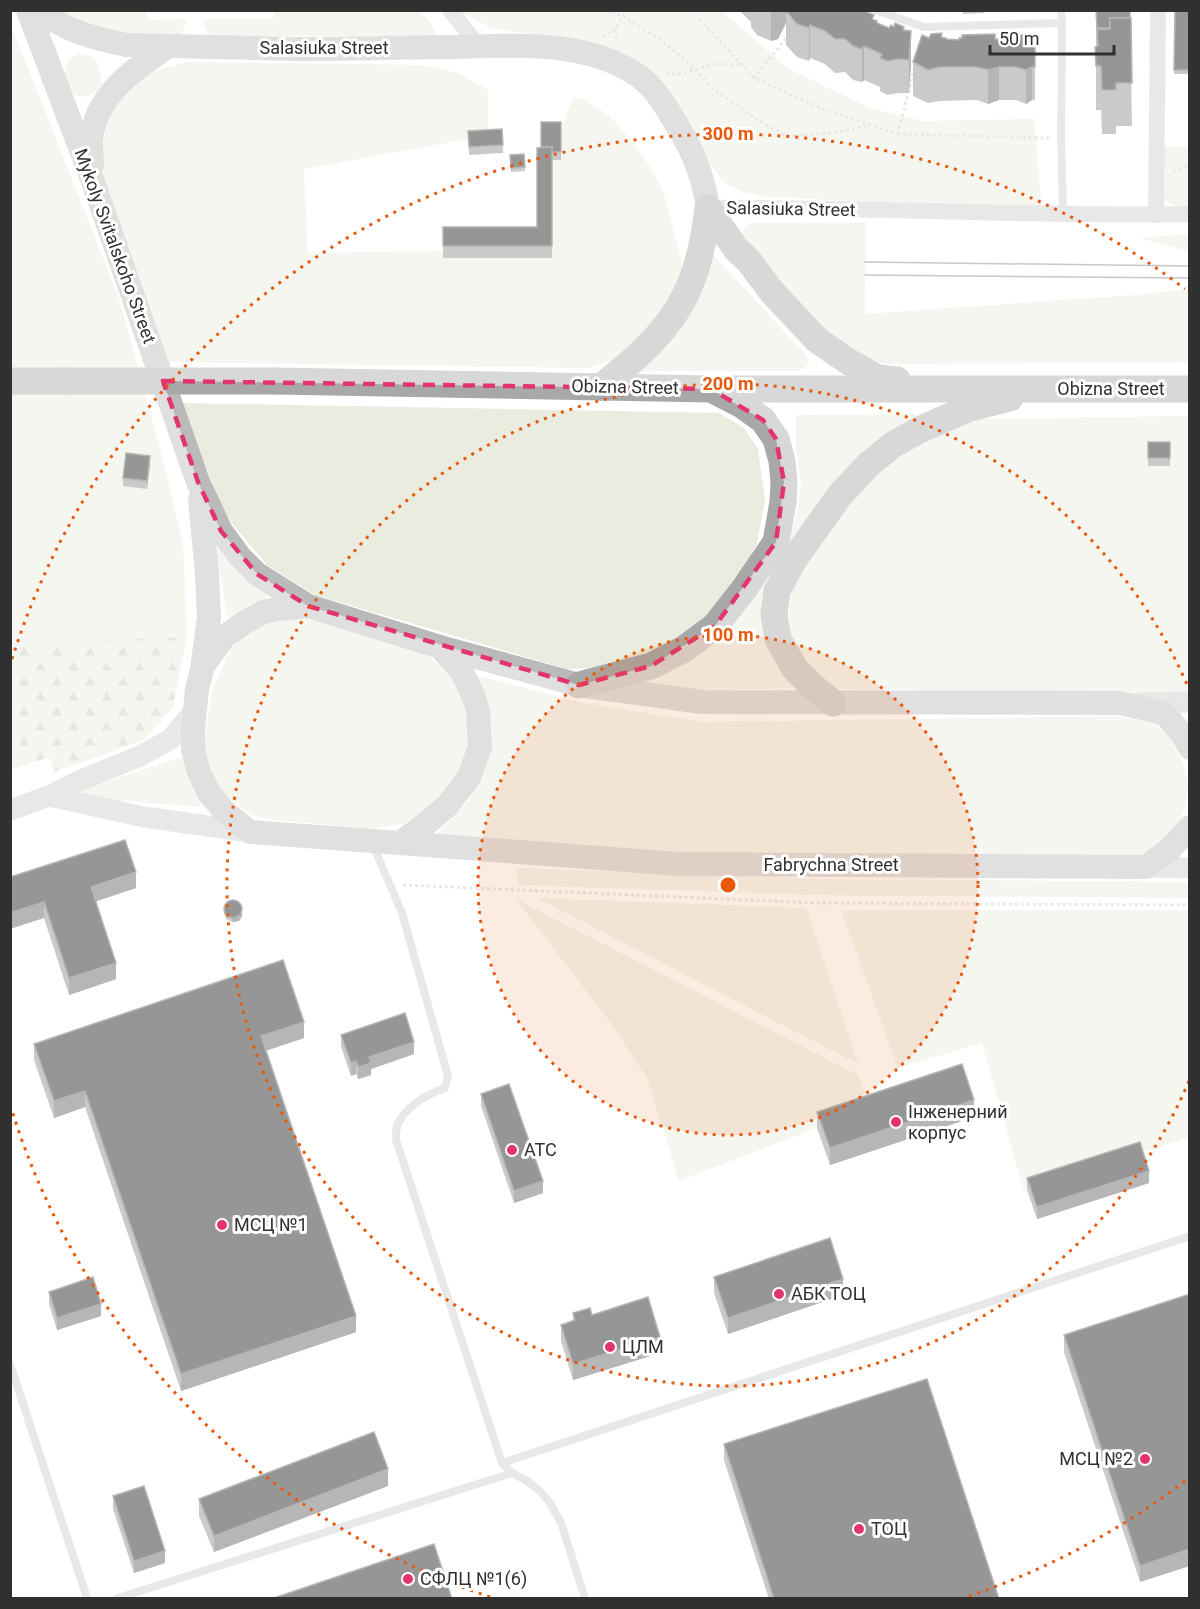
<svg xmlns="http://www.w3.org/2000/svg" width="1200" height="1609" font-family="Roboto,sans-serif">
<defs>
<pattern id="forest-firs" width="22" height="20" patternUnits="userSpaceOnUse" patternTransform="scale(1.5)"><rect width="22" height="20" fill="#e9ecde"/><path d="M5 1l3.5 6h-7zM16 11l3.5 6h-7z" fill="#c8cbbf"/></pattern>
</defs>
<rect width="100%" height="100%" fill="#fff"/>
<g fill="#e9ecde">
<path d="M 275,10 L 419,11 C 425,18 437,26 435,36 L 211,36 L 205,29 L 203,19 L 273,19 Z"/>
<polygon points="55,11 146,11 149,20 188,19 181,35 106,34"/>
<polygon points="459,11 722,11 789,69 870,108 923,121 1034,119 1042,210 769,197 743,192 723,182 711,165 681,111 587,42 491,28"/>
<polygon points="10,23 120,301 162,456 183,543 187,637 11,643"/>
<path d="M 80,53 C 84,54 89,55 93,58 C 99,63 102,76 101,84 C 98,96 80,101 71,92 C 63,83 62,66 71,58 C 74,56 77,55 80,53 Z"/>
<path d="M 189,62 L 422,65 L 459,73 L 488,90 L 488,138 L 468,139 L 304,169 L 308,253 L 443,251 L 552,258 L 552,160 L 561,160 L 561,131 L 573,97 L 587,101 L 610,116 L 635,145 L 654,173 L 665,197 L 681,259 L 682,277 L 675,294 L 639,340 L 614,360 L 589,368 L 162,362 L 102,180 C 103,130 106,88 161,69 C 170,66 180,64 189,62 Z"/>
<path d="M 1160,146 L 1189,146 L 1189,207 C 1181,207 1169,207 1164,198 C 1161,192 1160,155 1160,146 Z"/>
<polygon points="866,222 865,314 1135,295 1189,289 1189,362 886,364 869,360 830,338 740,237 745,228 751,223"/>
<polygon points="1189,234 1189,250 1183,250 1139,238"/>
<polygon points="708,249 806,355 809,363 806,367 798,371 642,371 639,369"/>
<polygon points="180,403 719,413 744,428 758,449 765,501 757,544 735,582 709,617 680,641 646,657 605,668 567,669 315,595 267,565 225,515"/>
<polygon points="916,414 915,421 788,548 798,506 801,485 796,448 796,415"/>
<polygon points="1189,416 1189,693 839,689 822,679 803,661 790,636 789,611 791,594 804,566 848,500 900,453 973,419"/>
<polygon points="218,547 230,565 247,582 267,595 265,600 248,605 232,616 226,615 222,584 214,549"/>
<polygon points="770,581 796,688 697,690 625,683 761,584"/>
<polygon points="284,618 306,618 430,657 451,678 462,697 469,734 468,747 463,765 452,784 422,815 403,824 369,829 260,818 245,811 220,790 212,777 204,746 212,691 231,648 254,629 269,621"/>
<path d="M 475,675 L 584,703 L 702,722 L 1114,716 L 1155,723 L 1170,738 L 1183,764 L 1189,787 L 1186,804 L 1179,823 L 1161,843 L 1138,859 L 681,852 L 436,835 C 447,823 461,811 470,797 C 486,772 497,739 488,709 C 485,698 479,686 475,675 Z"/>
<polygon points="182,757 186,774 202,802 200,807 76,797 75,792"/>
<polygon points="515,868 816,879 1189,882 1190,898 814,895 519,885"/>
<polygon points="537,898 806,908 858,1064"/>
<polygon points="516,899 858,1075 870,1110 817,1128 679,1181 647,1078 610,1022"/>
<polygon points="841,910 1189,910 1189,1137 1024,1192 982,1043 898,1068"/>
</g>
<polygon fill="url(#forest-firs)" points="187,637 173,707 145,739 122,748 54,772 49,757 11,770 11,643"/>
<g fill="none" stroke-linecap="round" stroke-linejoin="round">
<g stroke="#cdcdcd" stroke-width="3" stroke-dasharray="3 3" stroke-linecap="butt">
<polyline points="606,10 623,16 658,38 690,64 712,88 752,116 786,136 834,133 868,126"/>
<polyline points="691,10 754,78 827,111 898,134 1049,138"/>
<polyline points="615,30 617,43"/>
<polyline points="602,36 615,30 626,10"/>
<polyline points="666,74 679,74 715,64 741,65"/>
<polyline points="754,78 787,37"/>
<polyline points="898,134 914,69"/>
<polyline points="1173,171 1181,170 1190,166"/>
<polyline points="403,885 818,903 1190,905"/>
</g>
<g stroke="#cdcdcd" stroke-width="8">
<polyline points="875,10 924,27 1062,23 1061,139 1063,214"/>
<polyline points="1061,10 1062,23"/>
<path d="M 373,845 L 402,913 L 448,1076 L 445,1088 C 428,1094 404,1107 397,1126 C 396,1130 396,1136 396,1140 L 502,1463 L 512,1473 L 527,1481 L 540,1491 L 550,1503 L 561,1523 L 585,1598"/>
<polyline points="10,1364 87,1598"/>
<polyline points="502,1463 1190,1236"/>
<polyline points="118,1598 512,1473"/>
</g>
<g stroke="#cdcdcd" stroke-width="16">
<polyline points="450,10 479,47"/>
<path d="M 708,208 C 868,206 1029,217 1190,214"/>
<polyline points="1156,215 1158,10"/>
</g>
<g stroke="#cdcdcd" stroke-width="21">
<polyline points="1139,703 1190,702"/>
<polyline points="49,796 144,817 250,832"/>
<polyline points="10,810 49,796 79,781 140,756 171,739 194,711"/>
<polyline points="1146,867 1190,868"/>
</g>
<g stroke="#bababa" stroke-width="24">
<polyline points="28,10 92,179 198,482 221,531 240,557 257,574 308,606"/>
<path d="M 41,10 C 66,32 94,38 126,45 C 183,46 239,48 295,49 C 345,49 395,48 446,47 C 509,46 586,38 640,77 C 652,86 662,100 669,112 C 690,145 702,169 708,208"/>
<path d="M 92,164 C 92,157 91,149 91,141 C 95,95 134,69 169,46"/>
<polyline points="200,500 207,574 209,617 203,662"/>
<polygon points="308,606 440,647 462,672 473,695 478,711 480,747 469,777 447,806 427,823 400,843 250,832 225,812 209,793 198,770 193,750 193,730 197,689 203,666 224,637 245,622 263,612 277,609"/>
<polyline points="440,647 579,685 702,702 1120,703 1164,713 1182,734 1190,748"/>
<polyline points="400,843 678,864 1146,867 1169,850 1190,827"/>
</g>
<g stroke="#a8a8a8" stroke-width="27">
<polyline points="708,208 736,249 748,260 772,292 817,340 849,362 878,378 897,380"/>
<polyline points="10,381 66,381"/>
<polyline points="276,381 711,389 1190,389"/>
<path d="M 601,387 C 671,331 697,299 708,208"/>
<polyline points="579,685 651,666 684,649 715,626 744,589 776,542 783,502 784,482 782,461 776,439 763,420 742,405 715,391"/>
<polyline points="833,703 812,686 795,669 778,639 774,614 777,591 793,561 840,495 869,464 894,444 921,429 967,409 1010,398"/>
</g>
<g stroke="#858585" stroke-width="1.5">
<polyline points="865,262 1190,266"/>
<polyline points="865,275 1190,278"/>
</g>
<polyline stroke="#a8a8a8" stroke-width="27" points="66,381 276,381"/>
</g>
<g fill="#8b8b8b">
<polygon points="739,10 863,10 877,24 889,28 904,31 911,64 909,93 899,93 887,95 880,91 880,87 864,80 862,82 853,80 845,72 835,73 825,64 810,58 809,61 797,57 786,45 786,23 778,39 771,41 757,35 751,27 751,22"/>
<polygon points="963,10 984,10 984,13 963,14"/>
<polygon points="1096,10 1130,10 1132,126 1116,126 1116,134 1102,134 1101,110 1096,110"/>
<polygon points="1175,10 1190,10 1190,74 1174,74"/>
<polygon points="942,37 946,39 959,40 995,39 1003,41 1016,41 1028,39 1035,39 1035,100 1032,100 1026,104 1016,100 999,100 988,104 977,100 940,101 928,103 913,96 913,62 929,38"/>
<polygon points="561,122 561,160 552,160 552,258 443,258 443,227 537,227 541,148"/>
<polygon points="502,129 503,153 469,155 468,131"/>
<polygon points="524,154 525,171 511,172 510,155"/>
<rect x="1148" y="442" width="22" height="24"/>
<polygon points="150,464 147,489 123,486 123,478"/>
<polygon points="10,877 136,888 96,901 116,979 69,995 44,918"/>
<polygon points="224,909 242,916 239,921 232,922 226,919 224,913"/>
<polygon points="341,1035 414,1054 371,1069 371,1075 358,1079 356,1074 351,1076 341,1047"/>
<polygon points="304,1038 266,1051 356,1332 181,1391 85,1107 54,1118 34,1060 34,1044"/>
<polygon points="481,1094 543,1193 514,1203 481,1106"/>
<polygon points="817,1112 974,1117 830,1165 817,1128"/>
<polygon points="1027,1178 1149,1183 1037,1219 1027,1190"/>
<polygon points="714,1277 843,1295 728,1334 714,1293"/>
<polygon points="49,1292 101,1316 57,1330 49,1304"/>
<polygon points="1190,1294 1140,1582 1064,1352 1064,1335"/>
<polygon points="573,1313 660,1353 573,1380 561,1341 561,1325 573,1321"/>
<polygon points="724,1444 999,1599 769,1599 724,1460"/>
<polygon points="388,1486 214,1552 199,1516 199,1499"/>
<polygon points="113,1496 165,1563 134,1573 113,1509"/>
</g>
<g fill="#5d5d5d">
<polygon points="771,10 790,10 786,11 786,23 778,39 771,41"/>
<polygon points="810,25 810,58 809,61 809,28"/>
<polygon points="911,31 911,64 909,93 909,60"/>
<polygon points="864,46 864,80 862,82 862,49"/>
<polygon points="999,67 999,100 988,104 988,70"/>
<polygon points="1032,67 1032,100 1026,104 1026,70"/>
<polygon points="150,456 150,464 147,489 147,481"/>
<polygon points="136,872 136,888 91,903 91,887"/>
<polygon points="44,902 44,918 10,929 10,913"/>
<polygon points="242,912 242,916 239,921 232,922 232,918"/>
<polygon points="116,963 116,979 69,995 69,978"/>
<polygon points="304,1022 304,1038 261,1052 261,1036"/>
<polygon points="414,1042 414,1054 371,1069 371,1075 358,1079 358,1067 369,1057"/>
<polygon points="356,1061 356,1074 351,1076 351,1063"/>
<polygon points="85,1091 85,1107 54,1118 54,1101"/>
<polygon points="974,1100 974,1117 830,1165 830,1148"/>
<polygon points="1149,1171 1149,1183 1037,1219 1037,1207"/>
<polygon points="543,1181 543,1193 514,1203 514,1191"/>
<polygon points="843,1279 843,1295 728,1334 728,1318"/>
<polygon points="101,1304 101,1316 57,1330 57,1318"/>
<polygon points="356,1316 356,1332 181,1391 181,1374"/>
<polygon points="660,1337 660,1353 573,1380 573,1364"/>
<polygon points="388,1469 388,1486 214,1552 214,1536"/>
<polygon points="1190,1549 1190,1566 1140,1582 1140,1566"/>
<polygon points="165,1551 165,1563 134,1573 134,1561"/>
</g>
<g fill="#171717" stroke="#5d5d5d" stroke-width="1.5">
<polygon points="786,10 863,10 874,15 872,19 877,21 877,23 889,28 891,25 894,27 895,23 904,27 903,30 911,31 909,60 899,59 887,61 880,58 882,54 864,46 862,49 853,46 845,39 835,39 825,31 810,25 809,28 797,24 786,11"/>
<polygon points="1096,10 1130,10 1130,18 1110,18 1110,28 1097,28"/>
<polygon points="1175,10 1190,10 1190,70 1174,70"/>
<polygon points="1110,18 1131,18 1132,83 1116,83 1116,90 1102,90 1101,66 1096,66 1095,47 1098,46 1097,29 1110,29"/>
<polygon points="942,33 941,37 946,38 946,39 959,40 959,38 962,38 962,35 995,34 995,39 1003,39 1003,41 1016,41 1016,39 1018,38 1018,35 1028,35 1028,39 1035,39 1035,67 1032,67 1026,70 1016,67 999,67 988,70 977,67 940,67 928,70 913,62 922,35 929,38 931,34"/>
<polygon points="541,122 561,122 561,152 552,152 552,147 541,147"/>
<polygon points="502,129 503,145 469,147 468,131"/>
<polygon points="552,147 552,246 443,246 443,227 537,227 537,148"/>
<polygon points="524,154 525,167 511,168 510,155"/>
<rect x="1148" y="442" width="22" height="16"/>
<polygon points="126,453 150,456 147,481 123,478"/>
<polygon points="125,840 136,872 91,887 116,963 69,978 44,902 10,913 10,877"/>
<circle cx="233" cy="909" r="9"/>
<polygon points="283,960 304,1022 261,1036 356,1316 181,1374 85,1091 54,1101 34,1044"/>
<polygon points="405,1013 414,1042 369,1057 371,1063 358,1067 356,1061 351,1063 341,1035"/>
<polygon points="962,1064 974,1100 830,1148 817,1112"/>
<polygon points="509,1084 543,1181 514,1191 481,1094"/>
<polygon points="1140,1142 1149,1171 1037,1207 1027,1178"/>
<polygon points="830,1238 843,1279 728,1318 714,1277"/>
<polygon points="93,1277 101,1304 57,1318 49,1292"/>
<polygon points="1190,1294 1190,1549 1140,1566 1064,1335"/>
<polygon points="648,1297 660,1337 573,1364 561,1325 575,1320 573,1313 590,1308 592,1315"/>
<polygon points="927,1379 999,1599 774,1599 724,1444"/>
<polygon points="374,1432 388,1469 214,1536 199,1499"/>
<polygon points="144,1486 165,1551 134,1561 113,1496"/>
<polygon points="434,1544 452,1599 271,1599"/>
</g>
<path d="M0 0H1200V1609H0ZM 163,381 L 711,389 L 763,420 L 776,439 L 784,482 L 776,542 L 715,626 L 651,666 L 579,685 L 308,606 L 257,574 L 221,531 L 198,482 Z" fill="#fff" fill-opacity=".55" fill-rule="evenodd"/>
<path fill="none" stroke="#e3356b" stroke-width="4.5" stroke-dasharray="12 8" stroke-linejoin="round" d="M 163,381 L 711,389 L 763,420 L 776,439 L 784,482 L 776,542 L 715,626 L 651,666 L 579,685 L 308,606 L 257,574 L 221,531 L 198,482 Z"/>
<circle cx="728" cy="885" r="250" fill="#e8590c" fill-opacity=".12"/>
<g fill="none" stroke="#e8590c" stroke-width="3" stroke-dasharray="3 6">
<circle cx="728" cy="885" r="250"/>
<path d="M1189 1081A501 501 0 1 1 1189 689"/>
<path d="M1185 1481A751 751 0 0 1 966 1597M490 1597A751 751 0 0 1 12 1111M12 659A751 751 0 0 1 1185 289"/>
</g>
<g fill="#e3356b" stroke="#fff" stroke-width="2">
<circle cx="896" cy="1122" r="6"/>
<circle cx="512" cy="1150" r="6"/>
<circle cx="222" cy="1225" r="6"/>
<circle cx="779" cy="1294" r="6"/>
<circle cx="610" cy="1347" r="6"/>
<circle cx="1145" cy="1459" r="6"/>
<circle cx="859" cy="1529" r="6"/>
<circle cx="408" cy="1579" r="6"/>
</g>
<g text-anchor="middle" stroke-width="6" stroke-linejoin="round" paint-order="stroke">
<g font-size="18" fill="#303030" stroke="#fff">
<text x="324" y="54">Salasiuka Street</text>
<text transform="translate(791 209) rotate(1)" y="6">Salasiuka Street</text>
<text transform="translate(115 246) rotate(70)" y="6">Mykoly Svitalskoho Street</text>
<text transform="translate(625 387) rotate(1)" y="6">Obizna Street</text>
<text x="1111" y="395">Obizna Street</text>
<text x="831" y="871">Fabrychna Street</text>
</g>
<g font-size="18" fill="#303030" stroke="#fff" text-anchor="start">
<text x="908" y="1118">Інженерний<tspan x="908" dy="21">корпус</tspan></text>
<text x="524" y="1156">АТС</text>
<text x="234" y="1231">МСЦ №1</text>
<text x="791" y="1300">АБК ТОЦ</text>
<text x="622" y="1353">ЦЛМ</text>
<text x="1133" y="1465" text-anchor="end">МСЦ №2</text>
<text x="871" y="1535">ТОЦ</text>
<text x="420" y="1585">СФЛЦ №1(6)</text>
</g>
</g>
<circle cx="728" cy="885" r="9" fill="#e8590c" stroke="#fff" stroke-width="3"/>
<g font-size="18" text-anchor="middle" font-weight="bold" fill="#e8590c" stroke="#fff" stroke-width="6" stroke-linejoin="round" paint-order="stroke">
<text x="728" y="140">300 m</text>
<text x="728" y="390">200 m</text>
<text x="728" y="641">100 m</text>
</g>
<rect width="1200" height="1609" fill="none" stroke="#303030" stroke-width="24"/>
<path d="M990 45v9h124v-9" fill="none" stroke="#303030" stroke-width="3"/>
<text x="999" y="45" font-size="18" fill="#303030" stroke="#ffffff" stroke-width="4.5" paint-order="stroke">50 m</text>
</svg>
